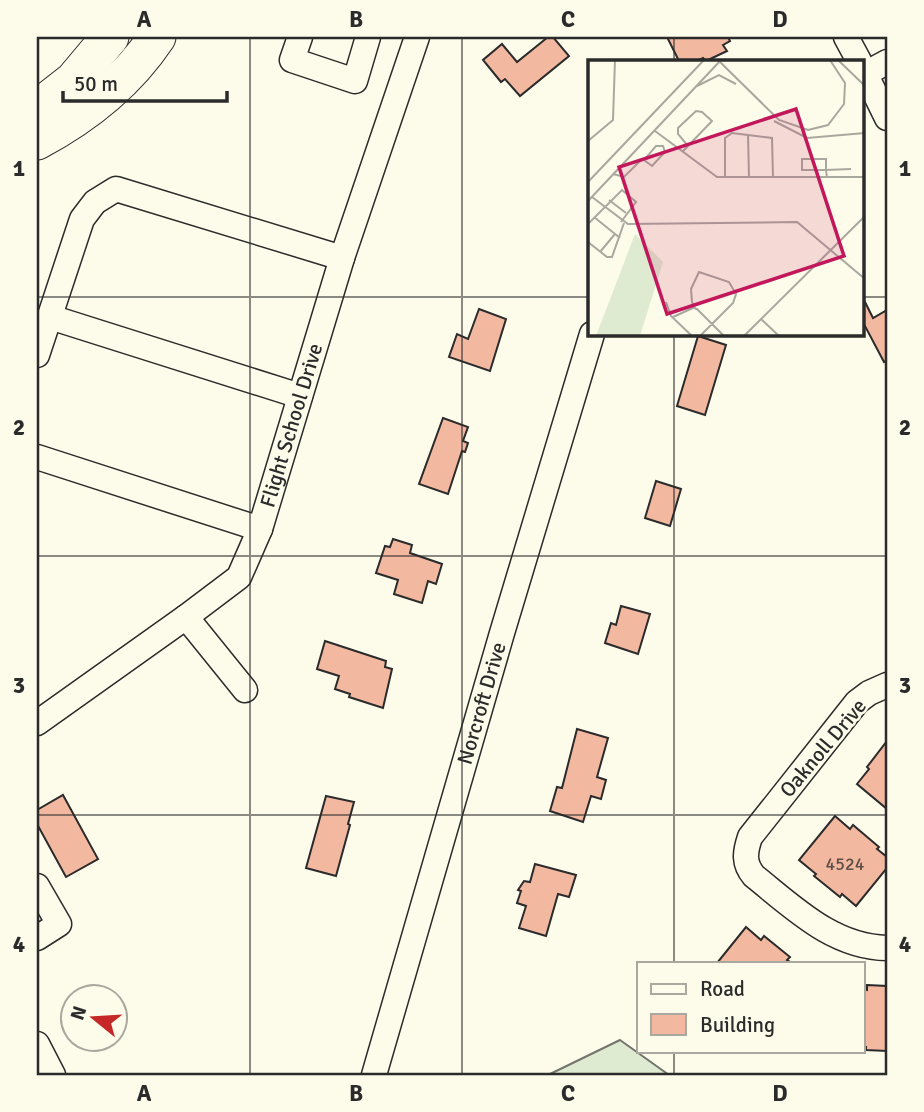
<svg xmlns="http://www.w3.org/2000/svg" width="924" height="1112" font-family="Signika,sans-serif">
<rect width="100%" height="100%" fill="#fdfbea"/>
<polygon fill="#deebd1" stroke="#74746e" stroke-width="2" points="620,1040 669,1075 548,1075"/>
<g fill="#f2b8a0" stroke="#2b2b2b" stroke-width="2">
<polygon points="548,37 553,37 569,56 520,96 505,79 501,82 483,60 502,44 517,62"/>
<polygon points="667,37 728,37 730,41 723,45 727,51 706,61 703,58 697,61 679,61"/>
<polygon points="863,298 873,318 887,310 887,360 884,362 865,326 863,327"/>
<polygon points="479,309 506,319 490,371 449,357 457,334 468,339"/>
<polygon points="698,336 726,345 705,415 677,406"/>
<polygon points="443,418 468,427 463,441 468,443 465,452 462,451 448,494 419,484"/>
<polygon points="656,481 681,489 670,526 645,518"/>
<polygon points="393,539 412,545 410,553 442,564 436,584 428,581 422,603 394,594 398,580 376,573 385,546 390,547"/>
<polygon points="621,606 650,614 638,654 605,643 611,623 616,625"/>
<polygon points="325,641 386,661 385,667 392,669 383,708 349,697 350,694 335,689 339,676 317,669"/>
<polygon points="577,729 608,738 597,777 606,780 601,799 591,796 583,822 550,811 557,787 562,788"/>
<polygon points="887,741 887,809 857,784 869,769 867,767"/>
<polygon points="63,795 98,859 66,877 37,824 37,810"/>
<polygon points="326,796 354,802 348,824 350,825 336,876 306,868"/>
<polygon points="835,816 850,829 853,825 879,847 877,849 887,857 887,868 856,906 842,894 840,897 814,876 816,874 799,860"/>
<polygon points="535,864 576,875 569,897 558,894 546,936 519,928 526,906 517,903 521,891 518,890 524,881 530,882"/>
<polygon points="746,927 761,940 764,936 790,957 787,960 792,963 717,963"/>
<polygon points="867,985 887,986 887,1051 866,1050 866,1047 863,1047 863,989 867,990"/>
</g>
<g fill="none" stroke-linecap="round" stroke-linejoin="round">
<g stroke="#2b2b2b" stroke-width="27">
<g id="minor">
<polyline points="300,37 292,60 355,81 368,37"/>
<polyline points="846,37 859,61"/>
<polyline points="863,69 887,118"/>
<polyline points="863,75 887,62"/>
<polyline points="50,317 300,396"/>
<polyline points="37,355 82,219 95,202 116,189 342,258"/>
<polyline points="37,457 260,529"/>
<polyline points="186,617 245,690"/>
<path d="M 887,685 L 869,693 L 857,702 L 750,837 C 745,852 743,863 754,876 C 794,908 833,947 887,948"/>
<path id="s1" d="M 37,723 L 186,617 L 239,577 L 260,529 L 342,258 L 417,37"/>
<polyline points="37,886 59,924 37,938"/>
<polyline points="37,1044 53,1075"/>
<path id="s2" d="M 374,1075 L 502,633 L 592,334"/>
</g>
</g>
<g stroke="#2b2b2b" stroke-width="39">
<g id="highway">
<polyline points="37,109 74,80 110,37"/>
<path d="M 37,141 C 84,116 127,82 157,37"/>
</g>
</g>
<use href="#minor" stroke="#fdfbea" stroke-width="24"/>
<use href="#highway" stroke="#fdfbea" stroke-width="37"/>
</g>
<path fill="none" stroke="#2b2b2b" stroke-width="2" stroke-opacity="0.55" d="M 250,37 L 250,1075M 462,37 L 462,1075M 674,37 L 674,61M 37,297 L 590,297M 863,297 L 887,297M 674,334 L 674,963M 37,556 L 887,556M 37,815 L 887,815M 674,1051 L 674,1075"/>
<g text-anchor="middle" stroke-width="5" stroke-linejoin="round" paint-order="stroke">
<g font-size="18" fill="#5d4e48">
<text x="845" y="870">4524</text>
</g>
<g font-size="21" fill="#2b2b2b" stroke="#fdfbea">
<text dy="7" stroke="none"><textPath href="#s1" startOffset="410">Flight School Drive</textPath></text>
<text dy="7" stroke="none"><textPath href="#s2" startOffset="387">Norcroft Drive</textPath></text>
<text transform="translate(823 748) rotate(-50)" y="7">Oaknoll Drive</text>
</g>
</g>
<g transform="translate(588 60)">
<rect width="276" height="276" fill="#fdfbea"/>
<path d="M 47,174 L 75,202 L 52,276 L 8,276 Z" fill="#deebd1"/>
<path fill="none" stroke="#a9a89e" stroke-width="2" d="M 130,0 L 191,60 L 220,70 L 240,65 L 256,44 L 257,23 L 242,0M 250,0 L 277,26M 109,26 L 131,15 L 148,24M 186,61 L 219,78 L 277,73M 67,71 L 129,117 L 277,117M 160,74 L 161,118M 0,81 L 25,60 L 27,0M 68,86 L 75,86 L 77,92 L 64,106 L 56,100 ZM 94,92 L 100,86 L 124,61 L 114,52 L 108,51 L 90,68 L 90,74 L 100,86M 25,114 L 36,117 L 52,101 L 66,96M 137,118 L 137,78 L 144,73 L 184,78 L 185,117M 239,118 L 238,110 L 214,110 L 214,99 L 238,99 L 238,110 L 263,109M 0,122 L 116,0M 4,137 L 40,164 L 209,162 L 277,219M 21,140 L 38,153M 0,141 L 133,0M 6,157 L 32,178M 0,164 L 34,130 L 48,142 L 33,162M 0,182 L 19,197 L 24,197 L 36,163M 12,192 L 27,174M 78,242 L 83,256 L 104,276M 85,257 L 107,247M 173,259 L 191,276M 112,276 L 145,243 L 148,234 L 141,222 L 111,212 L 103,229 L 104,242 L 107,248 L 108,249 L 109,249 L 136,276M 156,276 L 277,156"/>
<path fill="#c2185b" fill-opacity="0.15" stroke="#c2185b" stroke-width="3.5" d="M 208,49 L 256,196 L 79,254 L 31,107 Z"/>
<rect width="276" height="276" fill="none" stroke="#2b2b2b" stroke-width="3.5"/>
</g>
<rect width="924" height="1112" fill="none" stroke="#fdfbea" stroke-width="77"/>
<rect x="637" y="962" width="228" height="91" fill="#fdfbea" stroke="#a9a89e" stroke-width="2"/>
<rect x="651" y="984" width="35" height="10" fill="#fdfbea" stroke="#a9a89e" stroke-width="2"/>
<text x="700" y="996" font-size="21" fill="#2b2b2b">Road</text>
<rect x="651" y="1014" width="35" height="21" fill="#f2b8a0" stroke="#a9a89e" stroke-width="2"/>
<text x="700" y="1032" font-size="21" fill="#2b2b2b">Building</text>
<g transform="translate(94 1018) rotate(288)"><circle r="33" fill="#fdfbea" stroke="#a9a89e" stroke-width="2"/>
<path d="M0-5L12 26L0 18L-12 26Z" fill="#c62828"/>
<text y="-10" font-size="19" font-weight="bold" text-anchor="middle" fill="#2b2b2b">N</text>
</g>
<path d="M63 91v10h164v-10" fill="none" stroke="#2b2b2b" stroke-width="3.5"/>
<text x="74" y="91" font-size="21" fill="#2b2b2b" stroke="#fdfbea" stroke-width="5" paint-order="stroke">50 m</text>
<rect x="38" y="38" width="848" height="1036" fill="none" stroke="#2b2b2b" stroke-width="2.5"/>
<g font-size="23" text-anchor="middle" font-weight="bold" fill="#2b2b2b">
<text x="144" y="27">A</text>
<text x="356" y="27">B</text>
<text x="568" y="27">C</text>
<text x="780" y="27">D</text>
<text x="19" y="176">1</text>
<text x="905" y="176">1</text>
<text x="19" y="435">2</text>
<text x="905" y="435">2</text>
<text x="19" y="693">3</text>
<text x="905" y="693">3</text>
<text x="19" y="952">4</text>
<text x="905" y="952">4</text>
<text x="144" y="1101">A</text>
<text x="356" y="1101">B</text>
<text x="568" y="1101">C</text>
<text x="780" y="1101">D</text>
</g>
</svg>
